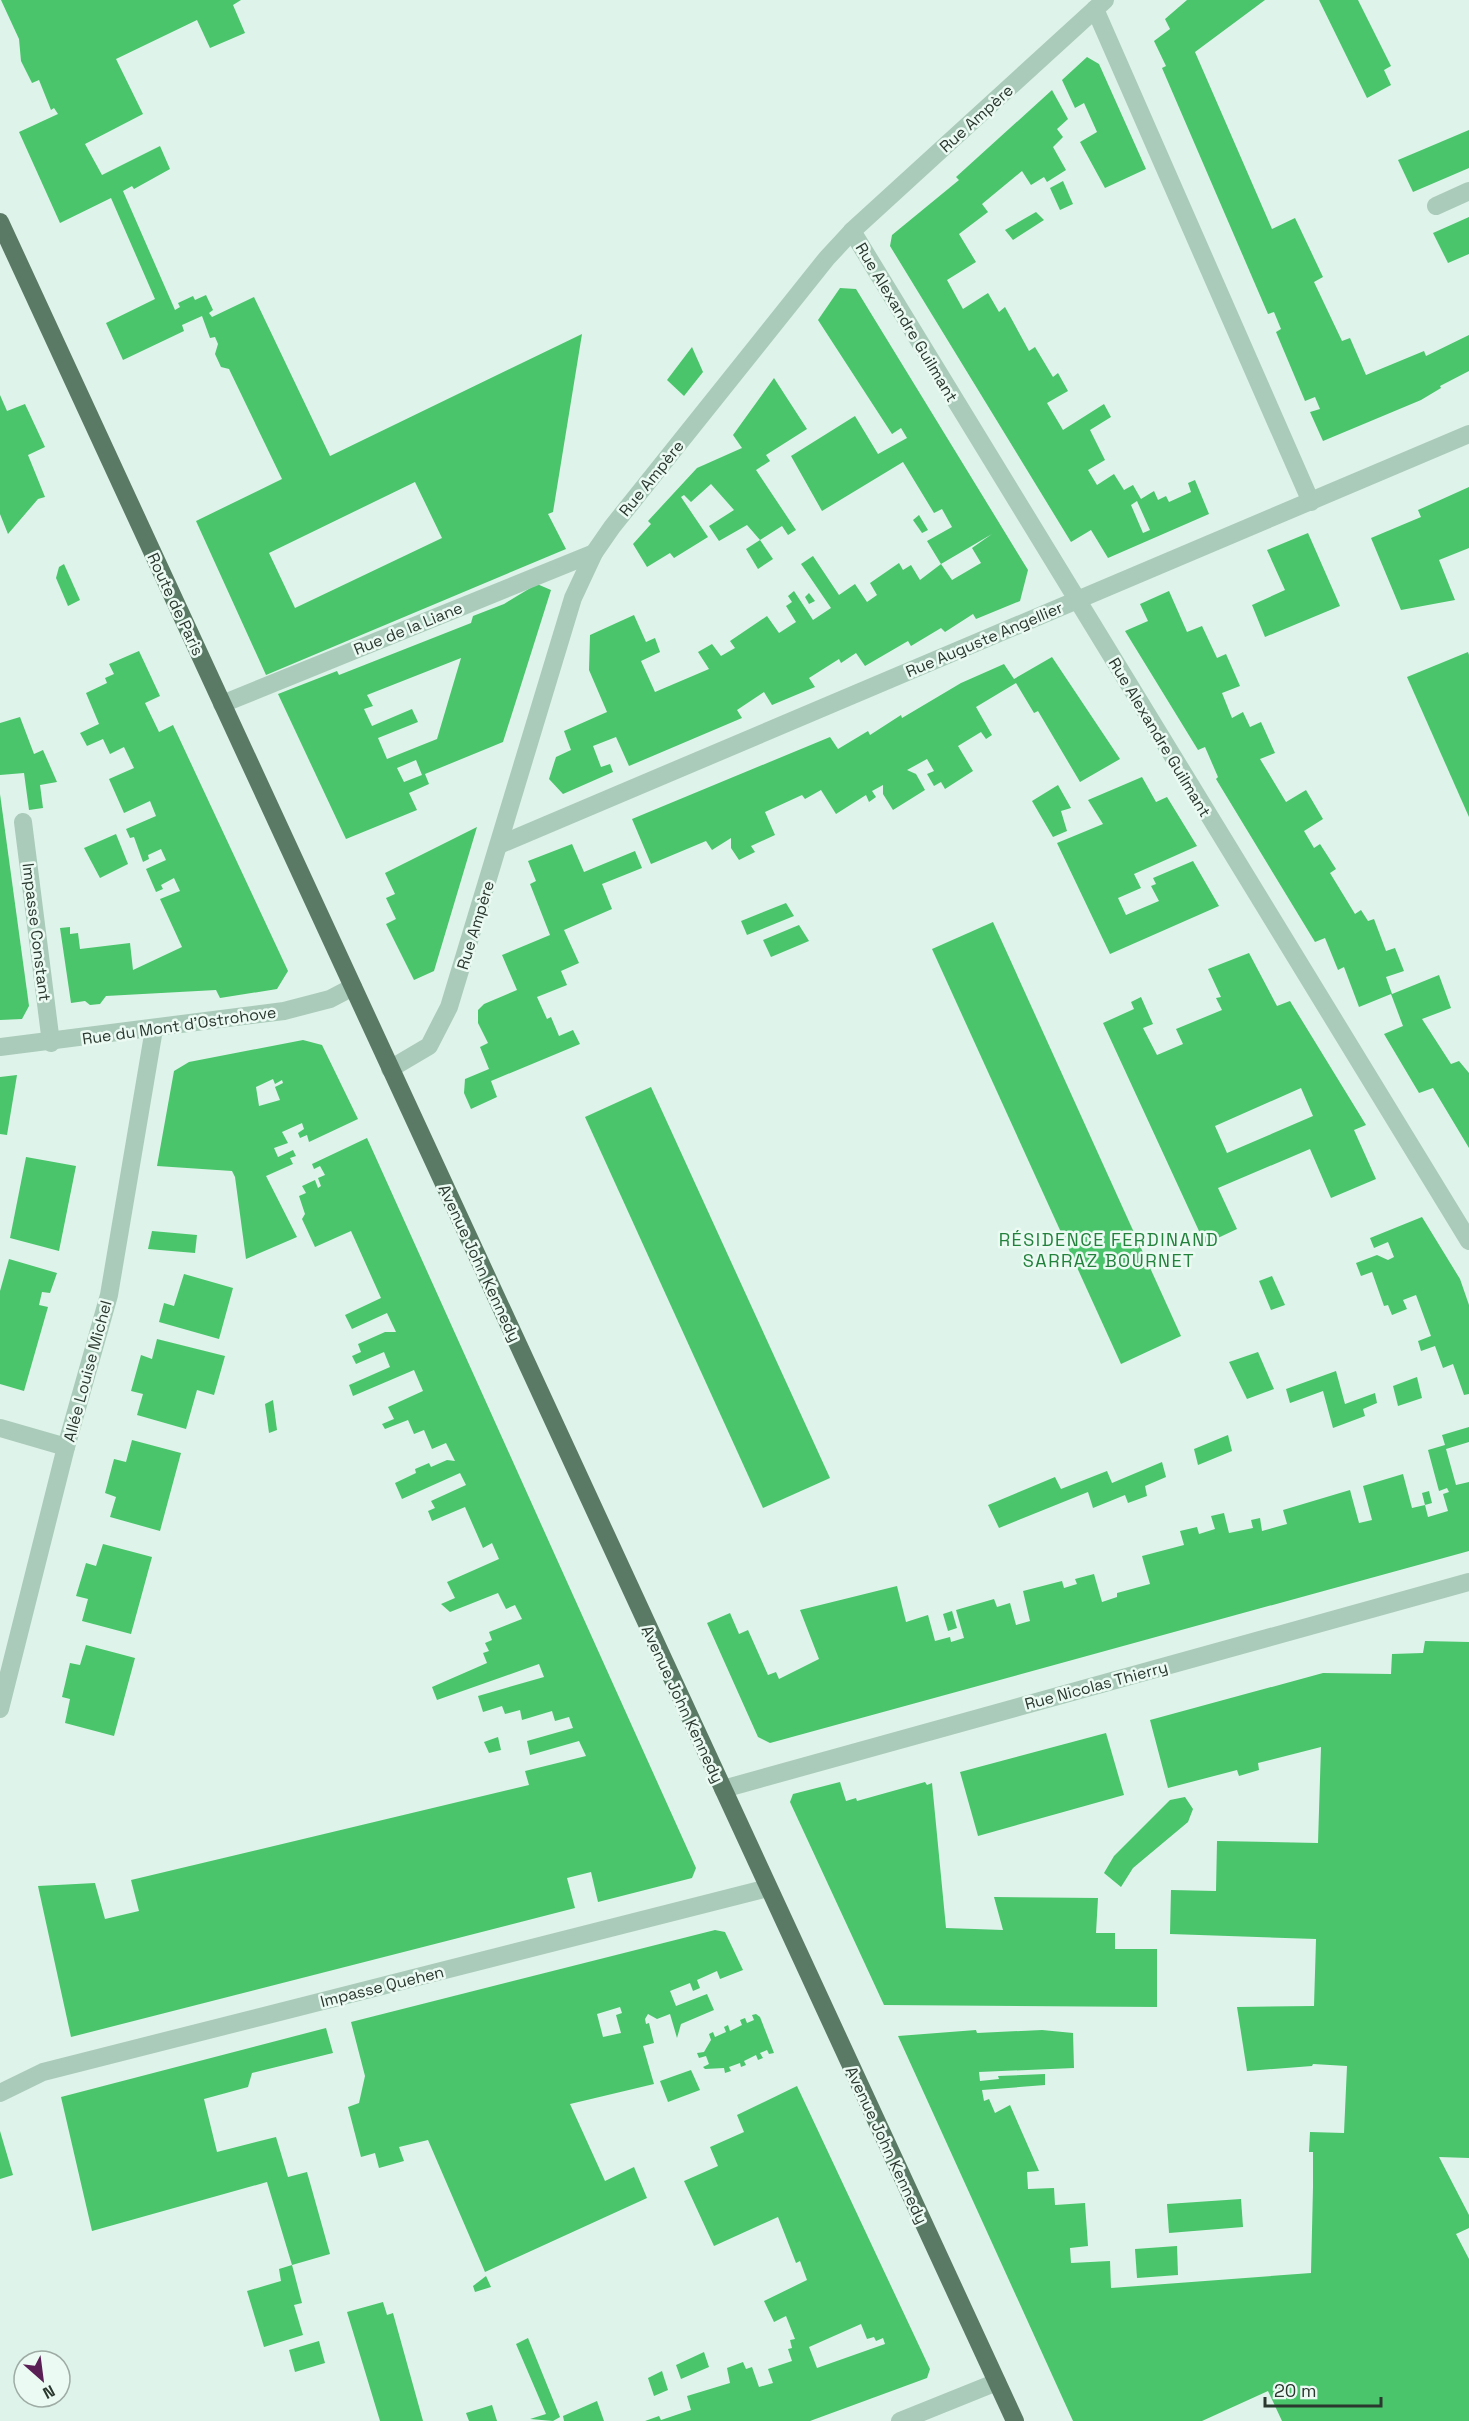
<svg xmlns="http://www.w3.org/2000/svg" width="1469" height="2421" font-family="'Space Grotesk',sans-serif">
<rect width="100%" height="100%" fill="#def3ea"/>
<g fill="#4ac56b" fill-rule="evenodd">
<path d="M 1,0 L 241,0 L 233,5 L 245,33 L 210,48 L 197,20 L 116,59 L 143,114 L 85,144 L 102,175 L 160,146 L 170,169 L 134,189 L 132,186 L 123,191 L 175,310 L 180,307 L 178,303 L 193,296 L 195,300 L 206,295 L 213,310 L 209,313 L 212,317 L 254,297 L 330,456 L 582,334 L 553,512 L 548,514 L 566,549 L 266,675 L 196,521 L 282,479 L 229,369 L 221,367 L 215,354 L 218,344 L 215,337 L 210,338 L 202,316 L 182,325 L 184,331 L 123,360 L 106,323 L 155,299 L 111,198 L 60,223 L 19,132 L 58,114 L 54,108 L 51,110 L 39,80 L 32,83 L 21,61 L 19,39 ZM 415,482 L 442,538 L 295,608 L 269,553 Z"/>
<polygon points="1187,0 1265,0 1195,52 1272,229 1295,218 1323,277 1314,282 1342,341 1350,338 1366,375 1424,351 1426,356 1469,335 1469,371 1440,386 1441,388 1421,400 1323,441 1310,412 1320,409 1315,397 1305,401 1276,332 1281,329 1274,312 1268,314 1162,68 1166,66 1154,41 1170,29 1165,19"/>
<polygon points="1319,0 1358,0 1391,66 1384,70 1391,85 1367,98"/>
<polygon points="1087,57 1099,64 1146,169 1105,188 1080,142 1097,132 1084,103 1075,108 1062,80"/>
<path d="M 1052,90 L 1068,119 L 1057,129 L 1063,137 L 1053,147 L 1066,170 L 1047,182 L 1044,177 L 1031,185 L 1022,171 L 982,204 L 988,212 L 959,234 L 976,262 L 947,280 L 963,309 L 988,293 L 999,312 L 1005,307 L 1029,351 L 1035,347 L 1053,377 L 1058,373 L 1068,391 L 1047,403 L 1063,430 L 1104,404 L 1111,417 L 1090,430 L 1105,460 L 1088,470 L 1097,485 L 1114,474 L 1124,490 L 1133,485 L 1141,499 L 1154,491 L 1158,500 L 1166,496 L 1169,502 L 1191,492 L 1188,483 L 1195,480 L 1209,514 L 1108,558 L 1091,530 L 1071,542 L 890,246 L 892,235 L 959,180 L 956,177 ZM 1137,501 L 1150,530 L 1143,533 L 1131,505 Z"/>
<polygon points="1469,130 1469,168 1413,192 1398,160"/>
<polygon points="1063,181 1073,204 1060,210 1050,188"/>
<polygon points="1036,212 1044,220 1013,240 1005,230"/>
<polygon points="1469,217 1469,254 1448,263 1433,233"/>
<polygon points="840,288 856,289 1028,570 1020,601 976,619 973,614 945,632 941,628 911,646 908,641 865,666 856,653 841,663 839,659 809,678 815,687 772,705 764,692 737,710 742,718 629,766 616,737 593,746 601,767 610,764 613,772 563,794 549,779 556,757 571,750 564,731 607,712 589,670 590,635 634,615 646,642 655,638 660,652 641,661 655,692 709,669 698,652 712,644 721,656 735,648 730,641 767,616 779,633 796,622 786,606 792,602 788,596 794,591 813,620 831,608 801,564 813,556 839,595 855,584 867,602 877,595 870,583 899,563 903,570 911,565 920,580 941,564 952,580 981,563 972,548 992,534 941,564 927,541 952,527 942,509 934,513 903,462 822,511 791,456 855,416 878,454 907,438 901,428 892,434 818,320"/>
<polygon points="692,347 703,372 684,396 667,380"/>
<polygon points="774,378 807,429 766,455 770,461 756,470 796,530 788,535 782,526 760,540 747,525 719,541 709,526 734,510 711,484 691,502 684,495 681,497 708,537 674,558 670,553 647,567 633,544 651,524 648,521 697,468 742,448 733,435"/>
<polygon points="0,395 7,411 25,404 45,447 28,455 45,497 38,499 8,534 0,514"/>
<polygon points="1469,487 1469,548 1439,560 1455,600 1401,610 1371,538 1421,517 1418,510"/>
<polygon points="919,515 928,530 922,533 913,520"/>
<polygon points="1308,533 1340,606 1265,637 1252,605 1285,590 1267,550"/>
<polygon points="760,540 773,559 758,569 746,549"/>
<polygon points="64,564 80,600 68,606 56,578 59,567"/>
<path d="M 537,584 L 551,590 L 503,742 L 425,774 L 429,784 L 409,793 L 417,810 L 346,839 L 278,694 L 337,671 L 339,675 L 471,623 L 473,616 L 504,604 ZM 461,658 L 437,739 L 387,759 L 378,738 L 418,722 L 412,709 L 372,726 L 364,709 L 373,706 L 367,695 ZM 416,760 L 422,775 L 404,782 L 397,768 Z"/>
<polygon points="1169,591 1187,632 1202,626 1217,658 1226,654 1240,686 1222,693 1232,718 1243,712 1250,727 1261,722 1275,753 1260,759 1286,802 1306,790 1323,819 1304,831 1314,848 1320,844 1336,869 1330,873 1355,914 1361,910 1368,921 1374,919 1386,951 1395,948 1404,971 1386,977 1392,994 1439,975 1451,1008 1422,1019 1451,1064 1459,1061 1469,1073 1469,1148 1433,1088 1419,1093 1384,1034 1403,1026 1391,994 1359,1007 1344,967 1338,970 1325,938 1315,942 1216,779 1218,777 1205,747 1198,750 1125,631 1148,621 1140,604"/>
<polygon points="809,593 815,601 809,604 805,597"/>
<polygon points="139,651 160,696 145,703 159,732 173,725 288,971 277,989 220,998 216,990 106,996 100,1004 90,1005 85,1001 71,1003 60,928 70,927 70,934 78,933 80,949 130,943 133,970 182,947 160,899 180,891 174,878 161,885 163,889 156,892 146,869 166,860 161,849 148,855 149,859 143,862 134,837 130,838 126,829 156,816 150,801 124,813 109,779 134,768 124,747 110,754 103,739 87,746 80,733 99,724 86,693 107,683 105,678 114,674 109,664"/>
<polygon points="1468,652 1469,655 1469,817 1407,677"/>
<polygon points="1052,657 1120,759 1080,782 1038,711 1034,713 1016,683 976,707 992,735 986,739 981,732 958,746 973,771 945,789 941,782 934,786 927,774 934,771 927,759 907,770 916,774 925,790 893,810 883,794 883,785 872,791 876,797 869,802 866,795 836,814 821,790 805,799 802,795 765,812 775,835 751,846 755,852 739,860 731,848 731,838 712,850 706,841 651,864 632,819 830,737 838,749 868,731 870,735 901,715 902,718 961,683 1004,664 1014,679"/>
<polygon points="20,717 34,754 43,750 57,782 40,785 43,808 29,810 24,773 0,775 0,723"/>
<polygon points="1142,777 1156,802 1167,797 1197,846 1134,874 1141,888 1118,898 1126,915 1159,901 1151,886 1156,884 1153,878 1193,861 1219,906 1110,954 1057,843 1103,824 1088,800"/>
<polygon points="1058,785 1071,808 1061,811 1067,831 1053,837 1032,801"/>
<polygon points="0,794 29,1006 22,1019 0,1020"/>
<polygon points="477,827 434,971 414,980 386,924 396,919 386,898 395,894 385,873"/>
<polygon points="116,834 128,864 100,878 84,848"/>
<polygon points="572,844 584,872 635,851 642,868 602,884 612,909 564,930 579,963 561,971 567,985 537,997 547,1019 551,1017 559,1036 573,1030 580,1044 491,1081 497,1097 471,1109 464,1093 465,1079 489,1069 480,1047 488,1043 478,1023 478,1010 484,1004 517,990 502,955 550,935 530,884 536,881 528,861"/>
<polygon points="786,903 794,916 747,935 741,921"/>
<polygon points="993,922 1181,1336 1121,1364 932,949"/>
<polygon points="799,925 809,941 771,957 763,940"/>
<path d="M 1249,953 L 1277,1006 L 1290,1001 L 1366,1125 L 1354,1130 L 1376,1179 L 1331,1198 L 1310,1149 L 1218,1188 L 1237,1229 L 1205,1244 L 1103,1023 L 1134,1009 L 1131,1002 L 1141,997 L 1153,1024 L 1143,1028 L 1157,1055 L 1183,1044 L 1176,1029 L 1222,1010 L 1216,998 L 1221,997 L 1208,969 ZM 1301,1088 L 1313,1116 L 1227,1153 L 1215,1126 Z"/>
<path d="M 303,1040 L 322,1045 L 358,1119 L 309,1142 L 307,1135 L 300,1138 L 298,1133 L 304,1129 L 302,1123 L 282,1132 L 288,1143 L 274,1148 L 278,1157 L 293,1150 L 296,1156 L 290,1158 L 293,1164 L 266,1176 L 297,1237 L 246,1259 L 235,1177 L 232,1171 L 157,1166 L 174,1071 L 189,1062 ZM 273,1079 L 275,1084 L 282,1080 L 283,1083 L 275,1087 L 280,1100 L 259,1106 L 256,1087 Z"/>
<polygon points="17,1075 7,1135 0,1134 0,1077"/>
<polygon points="651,1087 830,1478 763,1508 585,1117"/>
<polygon points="367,1138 696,1868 692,1878 598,1902 591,1872 567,1878 575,1908 71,2037 38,1886 95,1883 105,1919 139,1911 131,1880 529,1785 525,1771 586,1756 579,1741 530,1755 527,1741 573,1728 569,1717 555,1721 552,1711 522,1720 520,1710 505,1714 502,1706 483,1712 478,1696 544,1677 539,1664 437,1700 432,1687 487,1663 483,1653 489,1651 485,1643 492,1640 489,1632 522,1619 515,1605 506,1609 498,1593 450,1612 441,1604 455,1598 447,1582 499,1559 492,1543 483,1548 465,1507 432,1521 428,1511 435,1508 431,1501 466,1485 460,1473 402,1499 395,1483 416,1473 415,1469 429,1463 431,1467 447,1460 455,1461 446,1443 432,1449 424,1430 414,1434 408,1420 385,1429 382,1424 394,1419 388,1407 423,1391 414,1370 353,1396 349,1385 390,1367 384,1352 356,1364 352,1356 361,1352 358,1344 385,1332 396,1332 387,1313 352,1329 345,1315 381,1298 351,1231 315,1247 302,1219 305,1214 299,1196 306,1193 302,1186 315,1180 318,1188 321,1186 318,1178 325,1175 320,1166 314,1169 312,1164"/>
<polygon points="26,1157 76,1166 59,1251 10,1238"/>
<polygon points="1422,1217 1460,1279 1469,1305 1469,1394 1464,1395 1453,1364 1443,1368 1435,1346 1421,1351 1418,1341 1431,1336 1416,1295 1403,1300 1407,1309 1392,1315 1388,1305 1384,1306 1372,1272 1361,1276 1356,1263 1377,1255 1388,1260 1394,1257 1388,1242 1374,1248 1370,1238"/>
<polygon points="152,1231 197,1235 195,1253 148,1249"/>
<polygon points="9,1259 57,1273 50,1293 42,1292 39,1305 48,1307 24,1391 0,1384 0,1291"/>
<polygon points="184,1274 233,1288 219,1339 159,1322 164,1303 174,1306"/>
<polygon points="1272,1276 1285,1305 1271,1310 1259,1281"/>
<polygon points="157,1339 225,1356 214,1395 197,1390 186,1429 137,1415 143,1394 131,1391 141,1355 152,1359"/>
<polygon points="1258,1352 1274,1389 1247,1399 1229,1362"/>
<polygon points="1336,1371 1345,1404 1375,1393 1377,1403 1363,1409 1365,1416 1333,1428 1323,1391 1290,1403 1286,1389"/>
<polygon points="1417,1377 1422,1398 1398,1406 1393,1386"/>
<polygon points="273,1400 277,1430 269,1433 265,1404"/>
<polygon points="1469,1427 1469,1442 1446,1449 1456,1485 1469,1482 1469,1551 770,1743 758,1737 707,1623 730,1613 739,1634 748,1630 768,1675 776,1672 779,1679 819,1659 800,1610 897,1586 906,1622 928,1615 935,1641 950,1637 951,1642 964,1638 956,1610 994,1599 997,1607 1010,1603 1016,1625 1030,1621 1023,1591 1062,1581 1064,1588 1077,1584 1075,1579 1094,1574 1102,1602 1117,1597 1117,1593 1150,1584 1142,1556 1184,1545 1180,1531 1197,1527 1199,1534 1215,1529 1211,1516 1224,1513 1229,1533 1253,1528 1251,1520 1260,1518 1262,1531 1287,1524 1283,1510 1350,1490 1359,1523 1372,1520 1363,1486 1403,1474 1412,1508 1425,1505 1422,1493 1429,1491 1432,1503 1425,1505 1428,1517 1448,1511 1443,1494 1449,1492 1447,1488 1439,1491 1428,1450 1445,1445 1442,1435"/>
<polygon points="1228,1435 1232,1451 1198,1465 1194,1449"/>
<polygon points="132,1440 181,1453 160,1531 110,1517 116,1497 105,1493 114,1459 126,1462"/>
<polygon points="1162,1462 1166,1477 1145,1486 1147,1496 1128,1503 1125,1495 1093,1508 1088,1492 999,1528 988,1505 1055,1477 1061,1489 1107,1471 1112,1483"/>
<polygon points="103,1544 152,1557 131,1634 82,1621 88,1599 76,1596 86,1563 96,1566"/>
<polygon points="952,1611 957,1628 948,1631 943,1614"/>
<polygon points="1425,1641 1469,1642 1469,2158 1439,2157 1469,2215 1469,2228 1456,2234 1469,2259 1469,2421 1282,2421 1268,2391 1202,2421 1073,2421 898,2036 976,2030 977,2033 1042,2030 1073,2033 1074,2068 979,2072 980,2081 999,2079 998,2076 1045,2074 1045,2085 982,2090 984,2101 989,2099 995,2113 1010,2105 1039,2171 1027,2172 1028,2189 1054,2188 1055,2205 1085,2203 1088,2246 1070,2248 1071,2263 1110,2261 1111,2288 1311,2273 1313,2187 1313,2152 1309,2152 1310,2132 1344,2133 1347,2066 1313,2064 1312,2066 1247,2071 1237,2007 1314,2006 1316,1939 1170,1934 1171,1890 1216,1891 1217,1841 1318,1843 1321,1747 1258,1763 1259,1770 1239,1776 1237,1770 1168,1788 1150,1720 1323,1673 1391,1674 1392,1654 1423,1653"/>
<polygon points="86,1645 135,1658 114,1736 65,1723 70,1699 62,1697 70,1663 80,1665"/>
<polygon points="1106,1733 1124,1795 978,1836 960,1772"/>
<polygon points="498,1737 501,1750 489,1753 484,1742"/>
<polygon points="840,1782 846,1801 856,1798 857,1801 925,1782 927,1785 932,1783 946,1928 1003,1930 994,1897 1098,1898 1096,1933 1115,1933 1115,1949 1157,1949 1157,2007 884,2005 790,1802 793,1794"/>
<polygon points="1185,1797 1193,1809 1188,1822 1133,1868 1121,1887 1104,1873 1114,1856 1170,1800"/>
<path d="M 715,1930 L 725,1932 L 743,1970 L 720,1979 L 717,1971 L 697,1980 L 700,1988 L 693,1991 L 690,1983 L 670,1991 L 676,2006 L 707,1994 L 714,2010 L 681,2024 L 677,2038 L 670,2014 L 657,2019 L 648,2014 L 645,2019 L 646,2024 L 649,2023 L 654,2043 L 643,2046 L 654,2084 L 570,2104 L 605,2181 L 634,2167 L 647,2198 L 485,2272 L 428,2140 L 399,2147 L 404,2161 L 379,2168 L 375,2153 L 361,2157 L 348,2107 L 359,2103 L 365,2076 L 351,2022 ZM 620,2007 L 622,2013 L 616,2015 L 621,2033 L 603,2037 L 597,2014 Z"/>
<polygon points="756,2014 760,2017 774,2053 769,2054 767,2050 760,2053 763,2058 758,2060 756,2055 744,2061 746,2065 741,2067 740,2063 729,2067 731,2071 725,2073 724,2068 705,2069 703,2067 709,2064 706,2056 699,2058 697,2053 704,2052 711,2040 709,2034 713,2032 715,2037 726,2032 724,2027 728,2025 730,2031 742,2025 740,2020 745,2018 747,2023 754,2020 752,2015"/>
<polygon points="326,2028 333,2053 252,2073 248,2087 204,2099 217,2152 276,2137 288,2177 307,2172 330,2254 292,2265 267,2182 92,2231 61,2097"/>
<polygon points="691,2070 700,2090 668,2102 660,2081"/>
<path d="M 797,2086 L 930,2369 L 927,2378 L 810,2421 L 645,2421 L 659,2416 L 661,2420 L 691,2410 L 687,2396 L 730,2383 L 727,2368 L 743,2362 L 746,2369 L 752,2367 L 759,2387 L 773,2383 L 768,2369 L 792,2361 L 788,2349 L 792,2348 L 790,2340 L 795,2339 L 786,2316 L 774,2322 L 764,2301 L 807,2280 L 800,2261 L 796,2263 L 778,2217 L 714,2246 L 684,2181 L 718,2166 L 710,2147 L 744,2132 L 737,2115 ZM 861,2324 L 867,2339 L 874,2337 L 876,2341 L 883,2338 L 885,2344 L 817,2368 L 809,2347 Z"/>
<polygon points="0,2131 13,2175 0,2179"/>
<polygon points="1241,2199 1243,2227 1169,2233 1167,2204"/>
<polygon points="1177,2246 1178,2275 1137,2278 1135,2249"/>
<polygon points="292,2265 302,2303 294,2305 303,2335 264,2347 247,2291 281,2281 279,2269"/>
<polygon points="486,2276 491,2287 475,2292 473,2286"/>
<polygon points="383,2302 387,2315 393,2313 423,2421 380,2421 347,2312"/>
<polygon points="528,2338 560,2417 553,2421 530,2419 546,2414 516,2344"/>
<polygon points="319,2341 325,2363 295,2372 289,2350"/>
<polygon points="704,2352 709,2367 681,2379 676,2365"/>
<polygon points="662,2371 668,2390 654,2396 648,2378"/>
<polygon points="597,2401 604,2421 564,2421 563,2416"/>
<polygon points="492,2405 497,2421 469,2421 466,2413"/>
</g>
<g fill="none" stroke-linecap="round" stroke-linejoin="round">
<g stroke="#aacbba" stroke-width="18">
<polyline points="1095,9 1311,502"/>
<polyline points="1436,206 1469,191"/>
<polyline points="852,231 1469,1241"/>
<polyline points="222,704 594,553"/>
<polyline points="23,822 51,1043"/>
<polyline points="499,845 1469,434"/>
<polyline points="0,1047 284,1011 330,999 353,987"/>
<polyline points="390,1069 429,1046 449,1007 573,598 594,553 612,527 827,258 852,231 1105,0"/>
<polyline points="0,1428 66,1447"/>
<polyline points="0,1709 66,1447 109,1295 154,1029"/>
<polyline points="723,1789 1469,1582"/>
<polyline points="0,2093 43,2072 768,1888"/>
<polyline points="900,2421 997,2382"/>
</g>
<polyline stroke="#5b7a66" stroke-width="18" points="0,222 1015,2421"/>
</g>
<g text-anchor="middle" stroke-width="5" stroke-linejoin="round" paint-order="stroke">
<g font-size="16" fill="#2a382f" stroke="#ebfaf3">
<text transform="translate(976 118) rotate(-42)" y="6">Rue Ampère</text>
<text transform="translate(907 322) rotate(59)" y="6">Rue Alexandre Guilmant</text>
<text transform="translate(651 478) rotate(-51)" y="6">Rue Ampère</text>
<text transform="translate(176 604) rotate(65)" y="6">Route de Paris</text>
<text transform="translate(408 628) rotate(-22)" y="6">Rue de la Liane</text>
<text transform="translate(984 639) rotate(-23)" y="6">Rue Auguste Angellier</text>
<text transform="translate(1160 737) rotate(59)" y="6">Rue Alexandre Guilmant</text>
<text transform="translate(475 925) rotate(-73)" y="6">Rue Ampère</text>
<text transform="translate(37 932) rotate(83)" y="6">Impasse Constant</text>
<text transform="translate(179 1025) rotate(-8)" y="6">Rue du Mont d'Ostrohove</text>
<text transform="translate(480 1263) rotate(65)" y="6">Avenue John Kennedy</text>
<text transform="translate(87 1371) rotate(-75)" y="6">Allée Louise Michel</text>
<text transform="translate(1096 1685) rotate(-15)" y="6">Rue Nicolas Thierry</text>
<text transform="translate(683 1704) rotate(65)" y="6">Avenue John Kennedy</text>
<text transform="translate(382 1986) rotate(-14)" y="6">Impasse Quehen</text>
<text transform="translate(887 2145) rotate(65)" y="6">Avenue John Kennedy</text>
</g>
<g font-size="18" letter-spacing="1.5" fill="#22813b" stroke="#ebfaf3">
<text x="1109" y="1246">RÉSIDENCE FERDINAND<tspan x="1109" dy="21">SARRAZ BOURNET</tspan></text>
</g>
</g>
<g transform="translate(42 2379) rotate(152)"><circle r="28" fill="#ebfaf3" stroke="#9eaca5" stroke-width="1.5"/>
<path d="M0-4.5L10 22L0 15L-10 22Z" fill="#5a1f54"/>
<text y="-9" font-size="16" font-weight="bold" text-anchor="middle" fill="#2a382f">N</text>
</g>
<path d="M1265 2397v9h116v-9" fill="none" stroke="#2a382f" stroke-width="3"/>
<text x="1274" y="2397" font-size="18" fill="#2a382f" stroke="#ebfaf3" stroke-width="4.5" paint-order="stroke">20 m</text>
</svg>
